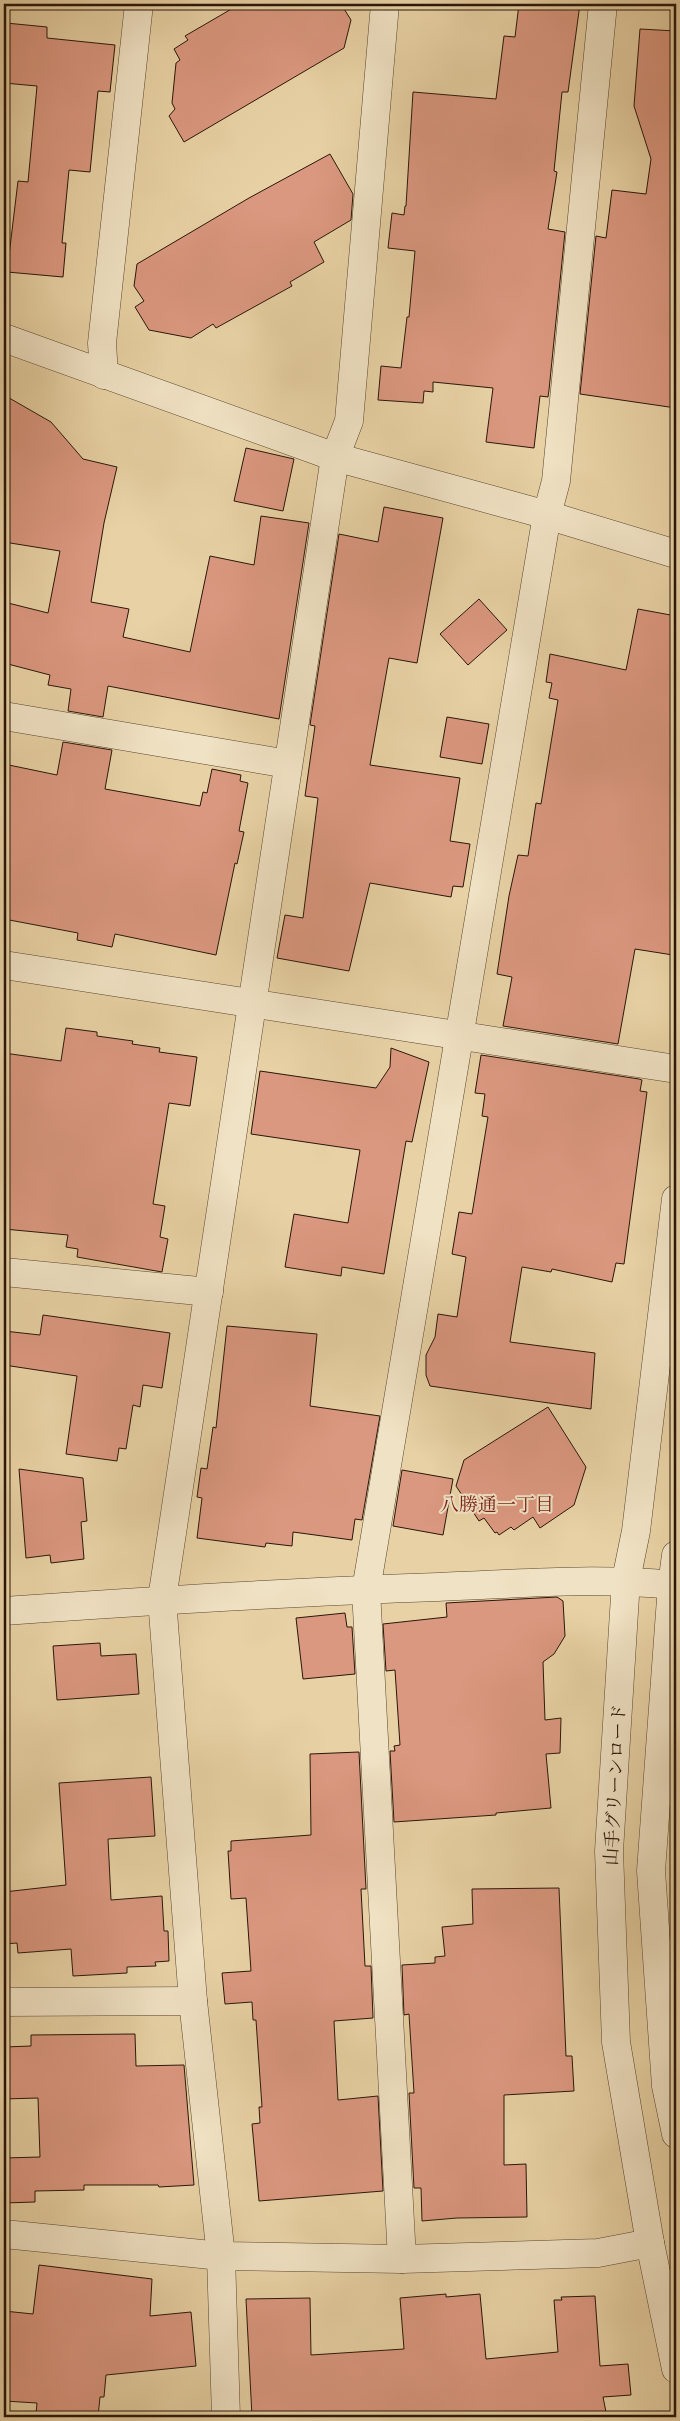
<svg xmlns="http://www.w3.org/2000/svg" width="680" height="2421" font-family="'IM FELL DW Pica','Noto Serif JP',serif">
<rect width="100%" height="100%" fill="#e8d2a5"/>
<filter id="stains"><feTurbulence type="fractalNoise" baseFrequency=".004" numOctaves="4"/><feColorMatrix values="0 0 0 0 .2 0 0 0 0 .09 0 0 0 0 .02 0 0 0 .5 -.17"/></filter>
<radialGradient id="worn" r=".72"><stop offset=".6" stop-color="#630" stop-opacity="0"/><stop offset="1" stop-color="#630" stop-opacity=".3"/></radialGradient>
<g fill="#db9880" stroke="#291609">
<polygon points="240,4 341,4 351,20 344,48 184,142 169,116 175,109 172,103 176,63 180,60 174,49 188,40 185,36"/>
<polygon points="519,4 580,4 568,92 562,92 554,171 557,172 548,229 565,232 549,390 548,397 540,396 534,448 486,442 493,388 433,382 433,392 424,391 423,403 378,400 381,366 401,368 407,317 409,317 415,251 388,248 392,213 404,215 405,206 406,206 413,92 496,99 504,36 515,37"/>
<polygon points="6,23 47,27 47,38 115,45 110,92 98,91 90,172 69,170 62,243 66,243 63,277 7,272 18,181 28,182 37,86 4,83"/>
<polygon points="640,29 676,31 676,408 580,394 596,236 606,238 612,190 646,194 651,159 634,106"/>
<polygon points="330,154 353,194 351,220 314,242 324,262 290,282 292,286 216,328 213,324 191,338 149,330 135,307 144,301 134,286 137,264 249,198"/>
<polygon points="4,395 51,422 83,459 117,467 104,523 91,602 129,609 123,637 190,652 210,556 254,565 261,516 309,523 279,719 108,686 103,717 68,711 71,689 48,685 50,675 4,663 4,602 48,613 60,551 4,542"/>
<polygon points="246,448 294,459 283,511 234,501"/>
<polygon points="384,507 443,518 417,663 389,658 370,765 460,778 450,841 470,844 463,887 453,886 451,897 370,883 349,971 277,958 285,915 303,918 318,798 305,796 315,726 310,725 339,534 378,542"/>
<polygon points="479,599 507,630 468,665 440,634"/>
<polygon points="638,609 676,616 676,938 673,955 635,949 618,1044 503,1026 512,977 497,974 509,896 518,855 528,856 536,803 541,804 558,700 549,698 552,683 546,682 550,654 626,670"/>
<polygon points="447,717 489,724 482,764 440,757"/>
<polygon points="63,742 112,750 105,789 200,806 203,792 207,793 212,769 241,775 240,781 248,783 239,831 244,832 237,864 235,863 216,955 115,934 112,947 77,940 78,933 4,919 4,764 57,775"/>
<polygon points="66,1028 97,1032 97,1036 133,1041 132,1044 160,1048 159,1052 197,1057 190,1106 169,1103 153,1204 165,1206 160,1237 168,1239 162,1272 77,1257 78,1249 66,1247 68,1235 4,1229 4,1053 61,1061"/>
<polygon points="391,1048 429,1062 412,1142 406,1141 384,1274 342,1267 341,1276 285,1267 294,1214 348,1223 360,1150 251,1134 260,1071 376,1088 390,1067"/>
<polygon points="481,1055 639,1079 642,1080 640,1091 647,1092 624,1264 616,1263 612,1282 552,1269 551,1272 522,1267 510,1342 595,1353 591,1409 430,1386 426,1375 426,1355 435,1337 438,1314 457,1317 466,1257 452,1254 459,1212 472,1214 488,1117 482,1116 485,1094 475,1093"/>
<polygon points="43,1315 170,1333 162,1388 143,1385 140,1407 133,1405 126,1449 119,1448 117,1461 66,1454 77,1376 4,1365 4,1331 40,1335"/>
<polygon points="227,1326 317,1334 310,1406 380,1416 362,1520 355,1519 352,1540 293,1532 292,1546 266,1543 265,1547 197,1538 202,1498 197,1497 201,1468 207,1469 213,1427 216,1428"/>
<polygon points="548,1407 586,1467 574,1505 540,1528 533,1517 514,1530 511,1527 499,1535 497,1532 495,1533 484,1518 479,1521 456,1486 464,1460"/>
<polygon points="19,1469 83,1478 87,1521 81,1522 84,1559 51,1563 50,1555 26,1558"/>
<polygon points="402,1470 453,1479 443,1535 393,1526"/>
<polygon points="557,1597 563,1601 565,1636 554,1654 543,1662 545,1720 561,1718 560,1753 546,1754 551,1808 496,1813 496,1815 394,1822 390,1751 395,1751 394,1746 400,1745 395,1670 386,1671 383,1624 447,1617 446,1603"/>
<polygon points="345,1613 347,1627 352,1627 355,1674 303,1679 296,1618"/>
<polygon points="100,1643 101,1656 136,1654 139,1694 57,1700 53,1646"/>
<polygon points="359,1752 366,1889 361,1889 365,1966 371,1966 373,2018 334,2021 338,2100 378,2096 383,2191 259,2201 252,2124 260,2123 259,2107 262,2107 256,2020 253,2020 252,2002 225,2004 222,1973 251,1971 246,1898 231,1899 228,1851 231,1851 231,1841 311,1835 310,1754"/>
<polygon points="151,1777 155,1836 108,1839 111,1900 162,1896 164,1931 168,1931 169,1961 155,1962 156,1966 127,1967 127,1973 73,1976 71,1949 18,1953 17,1943 4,1944 4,1892 66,1885 59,1783"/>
<polygon points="559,1888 566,2056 572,2056 574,2091 504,2095 504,2165 526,2164 527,2217 457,2218 422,2221 421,2188 414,2188 409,2093 414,2093 409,2014 404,2015 402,1965 435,1963 435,1957 445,1956 442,1927 473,1924 472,1889"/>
<polygon points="135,2034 136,2066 184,2065 194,2185 159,2187 158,2185 84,2185 84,2190 35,2191 35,2202 4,2203 4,2158 40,2157 38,2098 4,2099 4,2047 31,2046 31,2035"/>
<polygon points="39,2265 152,2279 150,2316 191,2312 196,2366 106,2375 104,2397 100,2397 98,2417 36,2414 37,2403 4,2401 4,2311 33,2314"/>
<polygon points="446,2294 446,2297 480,2294 486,2359 558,2352 554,2300 562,2300 561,2297 595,2296 600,2366 628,2364 631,2395 603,2397 607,2417 468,2417 467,2413 406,2417 252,2417 246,2299 310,2298 311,2355 404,2349 400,2298"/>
</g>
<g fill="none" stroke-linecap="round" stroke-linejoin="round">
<g stroke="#594530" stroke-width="29">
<g id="minor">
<polyline points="4,338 335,457 547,515 676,554"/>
<polyline points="104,375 102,343 139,4"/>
<polyline points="4,716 288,764"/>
<polyline points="4,965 676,1069"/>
<polyline points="676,1199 636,1531 626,1580 609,1851 616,2042 650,2243 676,2369"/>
<polyline points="4,1272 209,1292"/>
<polyline points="676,1555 672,1585 651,1871 666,2086 676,2134"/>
<path d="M 4,1611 C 148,1601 293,1592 438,1587 C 515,1584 594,1577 672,1585"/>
<polyline points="4,2002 193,2001"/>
<polyline points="4,2234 221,2256 402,2259 598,2253 650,2243"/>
<polyline points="402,2259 366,1590 547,515 556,481 603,4"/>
<polyline points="226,2417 221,2256 193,2001 162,1599 335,457 349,421 385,4"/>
</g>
</g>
<use href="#minor" stroke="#f0e2c4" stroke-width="28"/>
</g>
<g text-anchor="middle" stroke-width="4" stroke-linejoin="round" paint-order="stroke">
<g font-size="18" fill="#291609" stroke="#f0e2c4">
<text transform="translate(615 1785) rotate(-87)" y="6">山手グリーンロード</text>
</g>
<g font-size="19" fill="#7a1f14" stroke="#f0e2c4">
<text x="497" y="1511">八勝通一丁目</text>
</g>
</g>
<rect width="680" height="2421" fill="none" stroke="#e8d2a5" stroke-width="20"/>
<rect x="5" y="5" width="670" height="2411" fill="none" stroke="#291609" stroke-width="2.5"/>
<rect x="10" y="10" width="660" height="2401" fill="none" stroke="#291609"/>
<rect width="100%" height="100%" filter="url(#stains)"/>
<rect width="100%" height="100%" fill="url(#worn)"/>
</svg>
